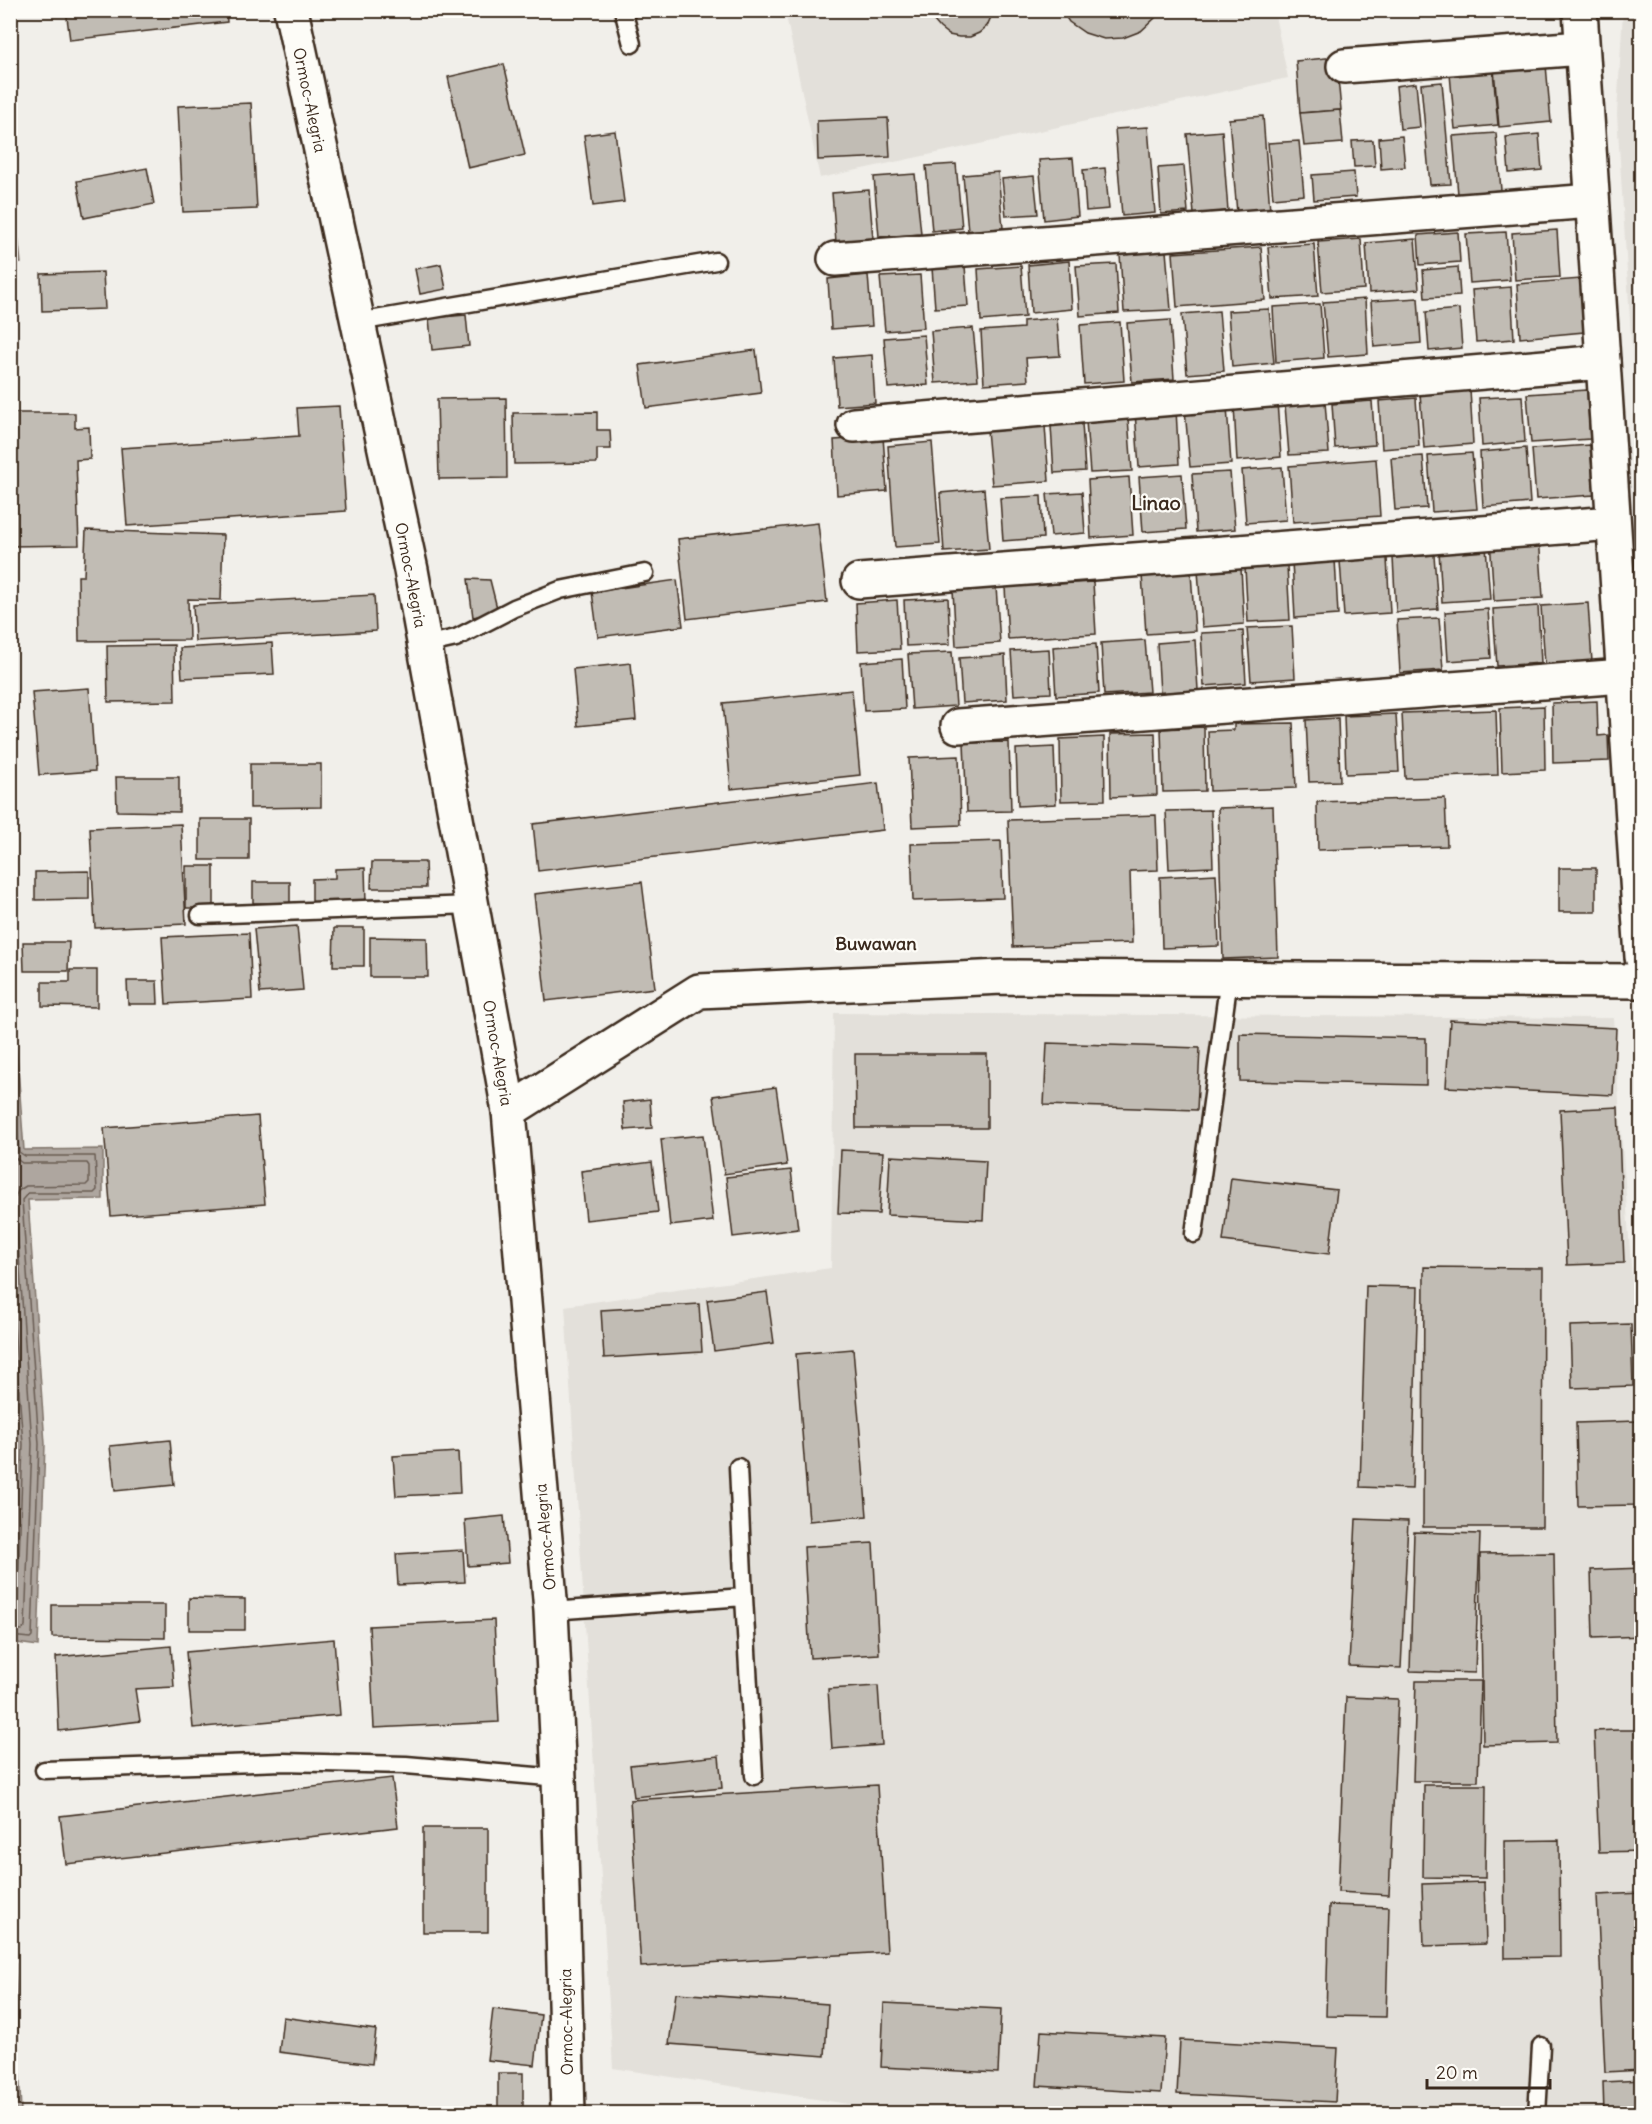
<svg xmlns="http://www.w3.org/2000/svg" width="1652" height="2124" font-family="Delius,sans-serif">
<rect width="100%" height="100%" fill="#f1efea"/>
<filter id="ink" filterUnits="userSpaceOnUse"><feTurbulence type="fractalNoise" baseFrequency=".0167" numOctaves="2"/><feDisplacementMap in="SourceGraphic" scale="12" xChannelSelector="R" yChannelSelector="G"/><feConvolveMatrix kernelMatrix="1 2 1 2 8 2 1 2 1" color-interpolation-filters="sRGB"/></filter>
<g filter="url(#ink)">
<g fill="#e3e0da">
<polygon points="785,11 1274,11 1288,78 820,178"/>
<polygon points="1623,11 1642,11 1641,492 1617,114"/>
<polygon points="834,1013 1613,1018 1642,1416 1641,2113 907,2113 613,2068 565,1306 831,1268"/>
</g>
<g fill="#aea69f" stroke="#80746b" stroke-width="1.5">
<polygon points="11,170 21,263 11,264 10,264"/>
<polygon points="10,958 24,1150 103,1149 103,1199 28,1200 45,1444 38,1646 10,1642"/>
<polygon points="11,1868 21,2113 21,2114 10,2113"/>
</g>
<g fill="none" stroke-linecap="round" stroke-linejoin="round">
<g stroke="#695c52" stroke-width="1.5">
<polyline points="10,1041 19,1152 25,1156 95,1156 97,1190 94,1193 28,1193 22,1200 39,1444 32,1636 30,1638 10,1636"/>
<polyline points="10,1146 14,1157 22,1163 87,1163 89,1166 89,1182 86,1185 26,1186 18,1191 15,1198 32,1444 25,1627 22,1630 10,1629"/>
<polyline points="10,1271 23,1444 17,1617 15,1619 10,1620"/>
<polyline points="10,2012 15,2114"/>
</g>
</g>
<g fill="#c1bcb4" stroke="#3b2a1e" stroke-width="1.5">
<polygon points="66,10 226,10 227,22 70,40"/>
<polygon points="931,10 994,10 987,26 979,33 970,37 959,37 949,35 940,28 933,20"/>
<polygon points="1061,10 1159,10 1155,18 1141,31 1123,38 1104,39 1085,33 1069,22"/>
<polygon points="1524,10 1557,10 1557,15 1525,15"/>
<polygon points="1336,57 1341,110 1300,113 1296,61"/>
<polygon points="504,64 525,155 468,168 448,77"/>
<polygon points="1546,65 1551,122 1499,127 1494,69"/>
<polygon points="1493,71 1498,125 1455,129 1450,74"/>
<polygon points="1442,82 1451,184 1430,185 1421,84"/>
<polygon points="1416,83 1420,127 1400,129 1396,86"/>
<polygon points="251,103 257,209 183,212 178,106"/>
<polygon points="1340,110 1343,143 1304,146 1300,113"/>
<polygon points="1263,116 1270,211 1237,213 1229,119"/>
<polygon points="888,118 890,157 818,160 817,121"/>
<polygon points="1148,127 1155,213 1122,216 1115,129"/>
<polygon points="615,131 624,202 593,206 584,135"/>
<polygon points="1222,131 1228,211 1194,214 1187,134"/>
<polygon points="1496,133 1501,190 1458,194 1453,136"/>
<polygon points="1539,134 1542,170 1509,173 1506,137"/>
<polygon points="1402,136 1405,167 1381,169 1379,138"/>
<polygon points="1373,140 1375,166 1354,167 1352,141"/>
<polygon points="1299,141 1304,195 1273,198 1268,143"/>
<polygon points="1073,158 1078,216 1044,220 1039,160"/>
<polygon points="956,164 962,228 932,231 926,166"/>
<polygon points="1184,166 1188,212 1161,214 1158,168"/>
<polygon points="147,168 154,204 84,218 77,181"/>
<polygon points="1105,168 1109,209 1086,211 1083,170"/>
<polygon points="998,172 1003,228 968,231 963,175"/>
<polygon points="1354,172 1356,197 1314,200 1312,175"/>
<polygon points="915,174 921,234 879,237 874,177"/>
<polygon points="1034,176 1038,214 1006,216 1002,179"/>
<polygon points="869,190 873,239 836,242 832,193"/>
<polygon points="1557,230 1560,277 1515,280 1512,233"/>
<polygon points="1458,232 1460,262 1420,265 1418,235"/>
<polygon points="1506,232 1510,280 1470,283 1466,234"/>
<polygon points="1361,239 1364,289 1322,292 1318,242"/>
<polygon points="1415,239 1419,289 1369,293 1366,243"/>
<polygon points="1314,244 1318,296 1272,299 1268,247"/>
<polygon points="1261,247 1265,300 1177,307 1173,253"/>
<polygon points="1166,251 1171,310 1124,312 1120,255"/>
<polygon points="1069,261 1072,309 1031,313 1028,265"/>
<polygon points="441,264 446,289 420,294 415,269"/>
<polygon points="1116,264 1119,313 1080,316 1076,266"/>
<polygon points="965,266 968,306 935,308 932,268"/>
<polygon points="1021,266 1025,317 981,321 978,269"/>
<polygon points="1458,267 1460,296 1425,298 1423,270"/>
<polygon points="103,272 105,309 42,311 41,274"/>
<polygon points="868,275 872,326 831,329 828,279"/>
<polygon points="920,275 924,328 885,331 880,277"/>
<polygon points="1581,279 1584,332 1520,338 1517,284"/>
<polygon points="1511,287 1514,339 1476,342 1472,290"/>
<polygon points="1418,298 1421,343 1374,347 1371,301"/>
<polygon points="1365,299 1368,354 1328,357 1323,302"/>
<polygon points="1320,304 1324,358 1276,362 1273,307"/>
<polygon points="1269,309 1274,363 1232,367 1228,311"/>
<polygon points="1459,309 1462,348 1429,351 1426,312"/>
<polygon points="1219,311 1224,371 1187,374 1182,314"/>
<polygon points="466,315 469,346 432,350 429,318"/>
<polygon points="1057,318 1060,356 1026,358 1028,381 984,384 981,331 1023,328 1023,321"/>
<polygon points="1170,320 1174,379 1132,382 1127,323"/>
<polygon points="1120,322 1124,381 1084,384 1080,325"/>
<polygon points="973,328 978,380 935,383 931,331"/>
<polygon points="924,335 928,385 888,388 884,338"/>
<polygon points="756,350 761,393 646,408 640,365"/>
<polygon points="872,355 875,403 837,406 834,358"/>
<polygon points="1470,389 1473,444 1424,448 1420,393"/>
<polygon points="1587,390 1590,439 1531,443 1527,394"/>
<polygon points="1522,396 1525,442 1482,446 1479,398"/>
<polygon points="506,398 507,478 439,479 437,399"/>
<polygon points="1416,398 1419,446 1382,449 1379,401"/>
<polygon points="1372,401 1375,445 1335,448 1332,404"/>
<polygon points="1277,402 1281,457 1237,461 1234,405"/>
<polygon points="1325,402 1329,453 1289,455 1285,405"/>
<polygon points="339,406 346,511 127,526 121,448 299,436 297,408"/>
<polygon points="1227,407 1231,464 1190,467 1185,410"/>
<polygon points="1176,410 1179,464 1139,467 1135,412"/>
<polygon points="597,412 597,430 610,430 611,449 597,449 597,463 514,464 513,413"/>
<polygon points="10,413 75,413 75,428 89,427 90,459 76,460 79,545 10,546"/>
<polygon points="1128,418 1132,471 1090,473 1086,421"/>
<polygon points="1082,423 1085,471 1054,473 1051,426"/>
<polygon points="1045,426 1049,481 992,485 987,430"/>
<polygon points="883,437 887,491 837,495 834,440"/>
<polygon points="932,442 940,544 895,547 888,446"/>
<polygon points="1590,445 1594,495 1536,499 1532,449"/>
<polygon points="1526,448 1530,503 1483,507 1480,452"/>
<polygon points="1472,453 1477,509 1432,512 1428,456"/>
<polygon points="1423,456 1427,508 1395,510 1391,458"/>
<polygon points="1376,459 1380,516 1293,522 1289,466"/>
<polygon points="1282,467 1286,520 1246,523 1242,470"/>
<polygon points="1230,472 1235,529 1196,532 1192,474"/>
<polygon points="1182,474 1186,529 1143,532 1139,477"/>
<polygon points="1129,477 1133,535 1091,538 1088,480"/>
<polygon points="984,489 989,549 944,552 940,493"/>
<polygon points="1082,492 1085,533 1051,536 1047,494"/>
<polygon points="1041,496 1043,538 1003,541 1000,498"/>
<polygon points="818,523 827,602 687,619 678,539"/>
<polygon points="86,530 223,535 221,600 188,599 189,640 79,641 78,576 84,576"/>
<polygon points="1539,535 1543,598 1494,601 1490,539"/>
<polygon points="1486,547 1490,599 1442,602 1439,550"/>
<polygon points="1434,555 1438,609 1396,612 1393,558"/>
<polygon points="1387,558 1390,613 1344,616 1340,561"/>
<polygon points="1335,559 1338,615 1295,618 1292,561"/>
<polygon points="1287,566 1290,620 1248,622 1245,568"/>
<polygon points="1241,568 1244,624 1202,627 1198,570"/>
<polygon points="1191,573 1195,631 1146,634 1142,575"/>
<polygon points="468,579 490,580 498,612 473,617"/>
<polygon points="677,580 683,626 598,637 592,592"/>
<polygon points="1093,582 1096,634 1008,639 1005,587"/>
<polygon points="996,587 1000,643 956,646 953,590"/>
<polygon points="374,595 376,631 195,641 193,605"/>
<polygon points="948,598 950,644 906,646 904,600"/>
<polygon points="897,600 900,649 858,651 856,603"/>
<polygon points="1588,603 1592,662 1545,665 1541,606"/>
<polygon points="1538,606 1541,663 1497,666 1493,609"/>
<polygon points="1488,609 1491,658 1448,661 1445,612"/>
<polygon points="1439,618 1443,670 1400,673 1397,620"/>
<polygon points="1292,626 1295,678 1251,681 1247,628"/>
<polygon points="1243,631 1246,683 1204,686 1201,633"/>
<polygon points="1145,640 1149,692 1104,695 1101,643"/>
<polygon points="1195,640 1198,690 1160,693 1157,643"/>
<polygon points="272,643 274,674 182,678 180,648"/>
<polygon points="1096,644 1099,693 1056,696 1053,647"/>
<polygon points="174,645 175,701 108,702 107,646"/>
<polygon points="1049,649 1051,693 1014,695 1011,651"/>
<polygon points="952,652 956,706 912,709 908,654"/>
<polygon points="1005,655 1007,700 962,703 959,658"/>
<polygon points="902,659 905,709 864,711 861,662"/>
<polygon points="631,663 636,720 578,726 573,669"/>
<polygon points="89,688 95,771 39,775 32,692"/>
<polygon points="852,690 860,775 731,789 723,703"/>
<polygon points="1597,701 1598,736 1608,735 1609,761 1553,763 1552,703"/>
<polygon points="1544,706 1545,770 1502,772 1500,708"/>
<polygon points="1496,710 1498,775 1405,778 1402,713"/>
<polygon points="1396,714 1399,772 1346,774 1344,716"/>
<polygon points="1338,718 1340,781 1309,782 1306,720"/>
<polygon points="1293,723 1296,788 1210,791 1208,731 1234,730 1234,724"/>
<polygon points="1204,727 1205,791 1163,792 1161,729"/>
<polygon points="1155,733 1157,795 1111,797 1110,734"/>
<polygon points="1104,737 1105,800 1061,801 1060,739"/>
<polygon points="1009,742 1011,811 967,812 964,743"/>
<polygon points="1054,747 1056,804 1018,806 1016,749"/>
<polygon points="959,756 961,825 912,827 909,758"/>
<polygon points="250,764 321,764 321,807 250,808"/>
<polygon points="116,777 179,777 179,812 117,811"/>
<polygon points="878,783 883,830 538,871 533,824"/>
<polygon points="1445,798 1447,846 1318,850 1317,802"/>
<polygon points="1273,806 1278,957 1223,959 1218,808"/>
<polygon points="1211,810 1213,867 1169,869 1166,811"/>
<polygon points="1156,815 1158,870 1130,871 1132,943 1013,947 1008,820"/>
<rect x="200" y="819" width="49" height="41"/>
<polygon points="181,824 186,924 95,928 90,828"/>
<polygon points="1001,841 1003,898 913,901 911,844"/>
<polygon points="372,862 425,862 426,888 371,888"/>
<rect x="186" y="866" width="28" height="42"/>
<polygon points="365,868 366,903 312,903 312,879 335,878 335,869"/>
<rect x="1559" y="868" width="37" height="44"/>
<polygon points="89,871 89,899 35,900 35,872"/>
<polygon points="1216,874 1219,946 1162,948 1160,877"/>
<rect x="253" y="882" width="37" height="21"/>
<polygon points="642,882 655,988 546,1001 534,894"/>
<polygon points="297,926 303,990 260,993 254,929"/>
<polygon points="334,928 364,928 364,966 333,966"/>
<polygon points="249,933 252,999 166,1004 162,937"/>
<polygon points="370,937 427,938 428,977 370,977"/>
<polygon points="23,942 69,942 68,971 24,971"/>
<polygon points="70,970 97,970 97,1007 42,1006 42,982 70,982"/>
<polygon points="127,981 157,981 158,1004 128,1004"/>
<polygon points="1450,1020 1616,1028 1613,1095 1446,1087"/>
<polygon points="1240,1034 1426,1038 1426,1085 1240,1081"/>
<polygon points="1047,1043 1200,1048 1197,1110 1044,1105"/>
<polygon points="855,1054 987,1054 987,1128 856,1128"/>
<polygon points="776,1087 787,1165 724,1174 713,1096"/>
<polygon points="650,1099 652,1128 625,1130 623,1102"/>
<polygon points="1618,1107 1624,1263 1567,1265 1560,1110"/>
<polygon points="258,1116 265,1204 111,1216 104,1128"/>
<polygon points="703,1135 713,1221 670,1226 661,1139"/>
<polygon points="841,1150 883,1152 879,1214 838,1213"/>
<polygon points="890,1156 986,1161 983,1220 887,1215"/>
<polygon points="652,1162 658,1212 586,1220 581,1171"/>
<polygon points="791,1170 798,1229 733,1237 726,1177"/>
<polygon points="1231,1178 1337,1190 1329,1254 1223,1241"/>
<polygon points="1424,1267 1543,1268 1542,1527 1423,1527"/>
<polygon points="1366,1286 1418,1287 1412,1489 1360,1487"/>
<polygon points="767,1292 774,1343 714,1351 707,1300"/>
<polygon points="699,1304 702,1352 604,1358 601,1310"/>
<polygon points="1631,1324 1633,1386 1572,1388 1570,1326"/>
<polygon points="853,1349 867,1516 809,1521 796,1354"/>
<polygon points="1636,1421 1638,1505 1578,1506 1576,1423"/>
<polygon points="170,1440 174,1485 115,1491 110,1446"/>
<polygon points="458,1452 460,1493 396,1496 393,1456"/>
<polygon points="504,1516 508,1563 468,1566 465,1520"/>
<polygon points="1356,1519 1408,1521 1401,1668 1349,1666"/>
<polygon points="1414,1532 1480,1534 1475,1673 1410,1671"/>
<polygon points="873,1543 879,1654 810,1658 804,1547"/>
<polygon points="463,1550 465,1582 398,1585 396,1554"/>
<polygon points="1554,1553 1557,1743 1483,1745 1480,1554"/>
<polygon points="1642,1568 1642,1636 1593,1638 1591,1570"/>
<polygon points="189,1598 245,1599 245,1630 189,1630"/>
<polygon points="52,1605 165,1605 165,1638 52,1637"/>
<polygon points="494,1620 499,1722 374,1728 369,1626"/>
<polygon points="334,1639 340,1715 193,1728 186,1652"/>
<polygon points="171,1646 174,1687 135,1689 140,1721 59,1731 56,1657"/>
<polygon points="1416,1681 1481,1681 1478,1781 1413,1781"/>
<polygon points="878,1686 882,1745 832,1749 828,1689"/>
<polygon points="1346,1697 1398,1699 1389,1895 1338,1892"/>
<polygon points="1618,1730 1642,1730 1642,1851 1599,1852 1594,1731"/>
<polygon points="719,1756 722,1788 634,1797 630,1765"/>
<polygon points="392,1778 398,1827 66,1864 60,1816"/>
<polygon points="877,1785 887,1952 641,1967 630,1800"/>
<polygon points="1424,1785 1486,1785 1485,1878 1423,1877"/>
<rect x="423" y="1828" width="65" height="104"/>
<polygon points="1559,1840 1560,1957 1505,1958 1504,1841"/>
<polygon points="1484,1882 1486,1944 1424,1946 1422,1884"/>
<polygon points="1642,1893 1642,2070 1605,2072 1597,1895"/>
<polygon points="1329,1905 1389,1907 1386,2017 1326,2016"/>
<polygon points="676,1993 828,2004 825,2056 669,2044"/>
<polygon points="884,2003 1001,2009 998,2073 881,2067"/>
<polygon points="493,2009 541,2015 535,2065 487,2060"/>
<polygon points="283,2017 376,2030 372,2064 279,2052"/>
<polygon points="1041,2031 1165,2038 1161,2093 1037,2086"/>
<polygon points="1180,2040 1338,2048 1335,2102 1177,2094"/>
<polygon points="498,2073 523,2073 523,2108 498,2109"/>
<polygon points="1642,2080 1642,2114 1604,2114 1603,2082"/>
</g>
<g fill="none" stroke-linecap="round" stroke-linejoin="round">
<g stroke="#3b2a1e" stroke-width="21">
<g id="service">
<polyline points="623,10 632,44"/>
<polyline points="358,322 716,261"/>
<polyline points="425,645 456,638 514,608 560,590 645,573"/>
<polyline points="200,915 472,905"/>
<polyline points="1194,1234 1229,978"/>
<polyline points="738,1467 744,1597"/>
<polyline points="551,1611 744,1597 754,1776"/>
<polyline points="44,1770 282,1762 406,1765 559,1778"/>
<polyline points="1537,2114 1541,2046"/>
</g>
</g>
<g stroke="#3b2a1e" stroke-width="38">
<g id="minor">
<polyline points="1580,10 1642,957"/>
<polyline points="1344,66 1582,48"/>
<polyline points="835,259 1592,201"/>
<polyline points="854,425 1603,362"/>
<polyline points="859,581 1613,523"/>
<polyline points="958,726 1623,676"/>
<polyline points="509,1111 699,991 1002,977 1642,981"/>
</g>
</g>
<g stroke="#3b2a1e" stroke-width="38">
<polyline id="tertiary" points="291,10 411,570 509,1111 551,1611 559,1778 568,2114"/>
</g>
<use href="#service" stroke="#fdfcf7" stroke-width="16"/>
<use href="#minor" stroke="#fdfcf7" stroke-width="33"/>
<use href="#tertiary" stroke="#fdfcf7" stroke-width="33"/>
</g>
</g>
<g text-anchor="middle" stroke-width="4.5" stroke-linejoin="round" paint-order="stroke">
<g font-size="16" fill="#3b2a1e" stroke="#fdfcf7">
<text transform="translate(310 100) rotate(78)" y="6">Ormoc-Alegria</text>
<text transform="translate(411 575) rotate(79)" y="6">Ormoc-Alegria</text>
<text transform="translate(498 1053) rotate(80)" y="6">Ormoc-Alegria</text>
<text transform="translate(545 1537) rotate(-95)" y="6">Ormoc-Alegria</text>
<text transform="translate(566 2022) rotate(-91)" y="6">Ormoc-Alegria</text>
</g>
<g font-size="18" font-weight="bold" fill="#3b2a1e" stroke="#fdfcf7">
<text x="876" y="950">Buwawan</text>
</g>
<g font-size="20" font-weight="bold" fill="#3b2a1e" stroke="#fdfcf7">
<text x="1156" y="510">Linao</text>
</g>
</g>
<rect width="1652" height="2124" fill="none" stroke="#fdfcf7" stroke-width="36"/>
<rect x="18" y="18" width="1616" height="2088" fill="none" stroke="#3b2a1e" stroke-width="2" filter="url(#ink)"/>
<path d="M1427 2079v9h123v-9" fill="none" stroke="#3b2a1e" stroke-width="3"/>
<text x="1436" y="2079" font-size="18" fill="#3b2a1e" stroke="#fdfcf7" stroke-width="4.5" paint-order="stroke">20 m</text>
</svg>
